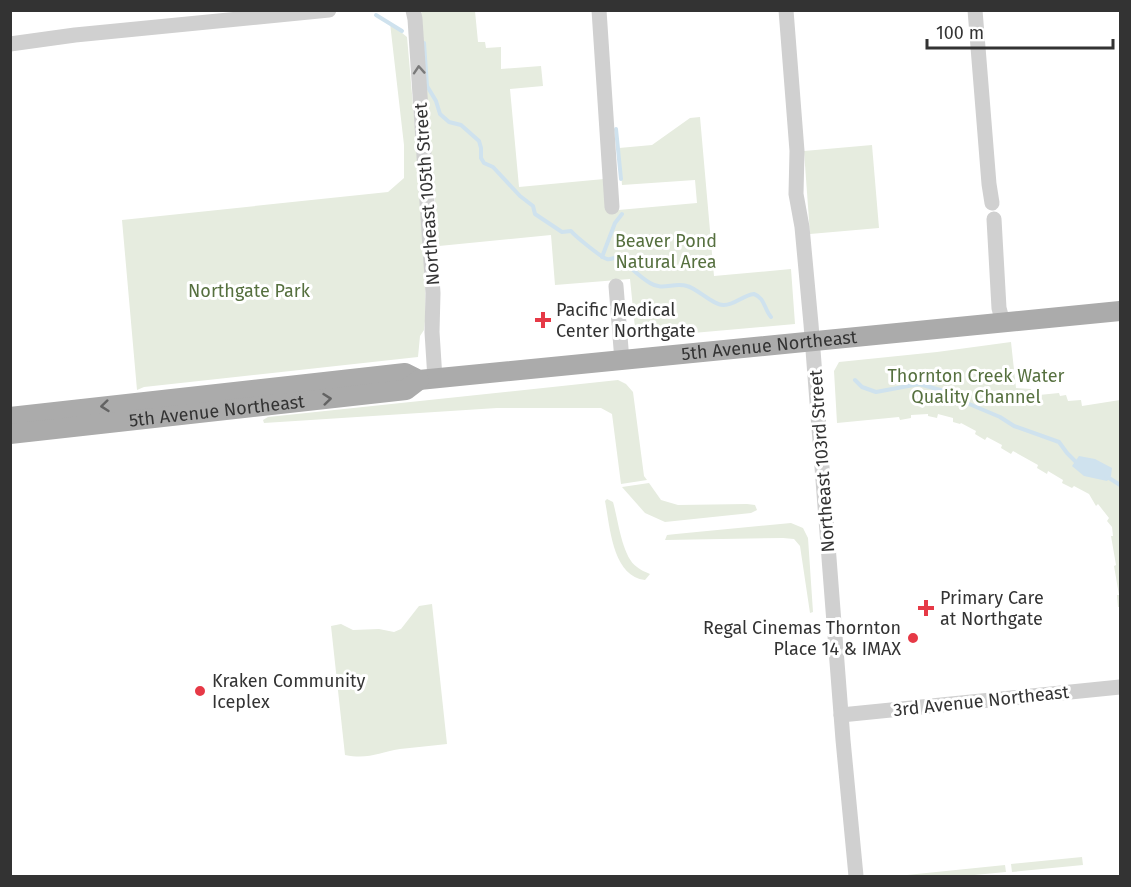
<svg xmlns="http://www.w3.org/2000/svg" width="1131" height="887" font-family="'Fira Sans',sans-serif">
<rect width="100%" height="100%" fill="#fff"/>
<g fill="#e6ecdf">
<polygon points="422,11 475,11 478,42 485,42 486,48 501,47 501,69 541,66 543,86 510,89 519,187 604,179 607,211 697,203 695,180 622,185 619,148 652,145 690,118 700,117 714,276 791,269 795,324 636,338 630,279 555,285 551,235 439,246 419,19"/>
<polygon points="390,23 407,37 426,253 425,321 424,330 420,336 418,357 144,387 137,390 122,220 388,192 404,178 404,145"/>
<polygon points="872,145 879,228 810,234 804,151"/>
<polygon points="1011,342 1016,388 1031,389 1032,393 1039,393 1039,395 1059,393 1060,396 1066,395 1068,401 1081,400 1082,406 1120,400 1120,612 1120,607 1118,607 1117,595 1119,595 1114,566 1116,565 1111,536 1113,536 1112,527 1107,521 1109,518 1098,504 1096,506 1089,494 1074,486 1072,488 1062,483 1063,480 1048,471 1047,474 1037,468 1038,465 1013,451 1011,454 1001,448 1002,445 987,437 985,440 975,434 976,431 961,423 960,424 953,422 953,418 938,414 937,418 928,416 928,414 911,415 911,418 900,420 899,417 837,423 834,371 839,362 937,352"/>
<polygon points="618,380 626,384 633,392 644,476 647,480 621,484 612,414 601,408 497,408 264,423 263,420 268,417"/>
<polygon points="649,483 661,500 678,505 747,504 755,505 757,510 751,513 665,522 645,513 622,487"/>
<path d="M 607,499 L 613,502 C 618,519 622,557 637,567 C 640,570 646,572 650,574 L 645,580 C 612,576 610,526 605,501 Z"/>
<polygon points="791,523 803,528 808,538 813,612 810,613 800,546 794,539 783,538 665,540 667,535 676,534"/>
<path d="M 432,604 L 447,744 C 432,746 416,747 400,749 C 379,752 369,760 345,755 L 331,626 L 341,624 L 353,630 L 379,629 L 394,632 L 401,629 L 419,606 Z"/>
<polygon points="1082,857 1083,865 1012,872 1011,864"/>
<polygon points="1005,865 1006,872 964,876 897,876"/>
</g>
<polygon fill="#cfe2ee" points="1079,456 1095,459 1112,468 1111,476 1107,481 1084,476 1072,466"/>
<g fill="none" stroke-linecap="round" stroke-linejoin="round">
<g stroke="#cfe2ee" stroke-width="4">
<polyline points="376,15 402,31"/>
<path d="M 424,43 L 427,86 L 436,101 L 440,114 L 449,122 L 461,125 L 479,141 L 481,148 L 481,158 L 484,163 L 493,167 L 520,196 L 533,206 L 535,214 L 562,232 L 571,231 C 575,236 602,258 607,259 C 610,260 614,258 617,257 C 629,265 638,276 650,283 C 662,291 674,282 687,286 C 698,289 714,306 724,305 C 735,305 743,295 754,294 C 765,298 764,309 771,317"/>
<polyline points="616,129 621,179"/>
<polyline points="602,257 615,223 622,214"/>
<polyline points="855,380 862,387 876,392 919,384 951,393 962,401 1000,417 1014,426 1059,442 1067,453 1078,464"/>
<polyline points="1106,476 1120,485"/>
</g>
<g stroke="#d0d0d0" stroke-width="15">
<polyline points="413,10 415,19 433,293 432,332 435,379"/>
<polyline points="599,10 612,207"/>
<polyline points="786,10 797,151 796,194 802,227 811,324 843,740 856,876"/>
<polyline points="975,10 989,184 992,203"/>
<polyline points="10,44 75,35 329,10"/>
<polyline points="994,219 999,308 1003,323"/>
<polyline points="616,286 622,361"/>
<polyline points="841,715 1120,687"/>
</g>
<g stroke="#ababab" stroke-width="20">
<path id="s1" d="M 10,417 L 405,373 L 419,380 L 1120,311"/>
<path id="s2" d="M 10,434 L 406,390 L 419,380"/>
</g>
</g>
<defs><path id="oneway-chevron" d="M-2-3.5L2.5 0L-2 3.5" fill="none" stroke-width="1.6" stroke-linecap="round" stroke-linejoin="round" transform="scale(1.5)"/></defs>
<use stroke="#7a7a7a" href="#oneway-chevron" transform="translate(419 70) rotate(-94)"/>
<g stroke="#636363">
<use href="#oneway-chevron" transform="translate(327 399) rotate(-6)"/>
<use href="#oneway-chevron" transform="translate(105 406) rotate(174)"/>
</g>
<g fill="#e63946" stroke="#fff" stroke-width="2">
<path d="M540 311h6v6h6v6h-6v6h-6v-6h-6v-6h6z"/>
<path d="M923 599h6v6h6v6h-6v6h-6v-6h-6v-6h6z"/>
<circle cx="913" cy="638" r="6"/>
<circle cx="200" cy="691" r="6"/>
</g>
<g text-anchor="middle" stroke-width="6" stroke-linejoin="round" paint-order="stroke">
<g font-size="18" fill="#333" stroke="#fff">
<text transform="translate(427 194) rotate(-94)" y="6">Northeast 105th Street</text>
<text dy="6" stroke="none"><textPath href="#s1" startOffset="765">5th Avenue Northeast</textPath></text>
<text dy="6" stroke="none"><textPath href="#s2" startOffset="208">5th Avenue Northeast</textPath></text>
<text transform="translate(822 461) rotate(-94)" y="6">Northeast 103rd Street</text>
<text transform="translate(981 701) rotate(-6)" y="6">3rd Avenue Northeast</text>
</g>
<g font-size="18" fill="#56703f" stroke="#fff">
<text x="666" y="247">Beaver Pond<tspan x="666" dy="21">Natural Area</tspan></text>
<text x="249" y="297">Northgate Park</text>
<text x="976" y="382">Thornton Creek Water<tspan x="976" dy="21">Quality Channel</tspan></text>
</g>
<g font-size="18" fill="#333" stroke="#fff" text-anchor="start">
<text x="556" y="316">Pacific Medical<tspan x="556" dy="21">Center Northgate</tspan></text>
<text x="940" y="604">Primary Care<tspan x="940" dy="21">at Northgate</tspan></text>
<text x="901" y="634" text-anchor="end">Regal Cinemas Thornton<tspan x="901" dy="21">Place 14 &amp; IMAX</tspan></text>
<text x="212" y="687">Kraken Community<tspan x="212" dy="21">Iceplex</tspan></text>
</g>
</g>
<rect width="1131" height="887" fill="none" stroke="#333333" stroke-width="24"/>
<path d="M927 39v9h186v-9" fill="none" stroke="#333333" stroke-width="3"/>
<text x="936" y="39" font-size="18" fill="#333333" stroke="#ffffff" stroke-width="4.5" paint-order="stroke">100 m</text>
</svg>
